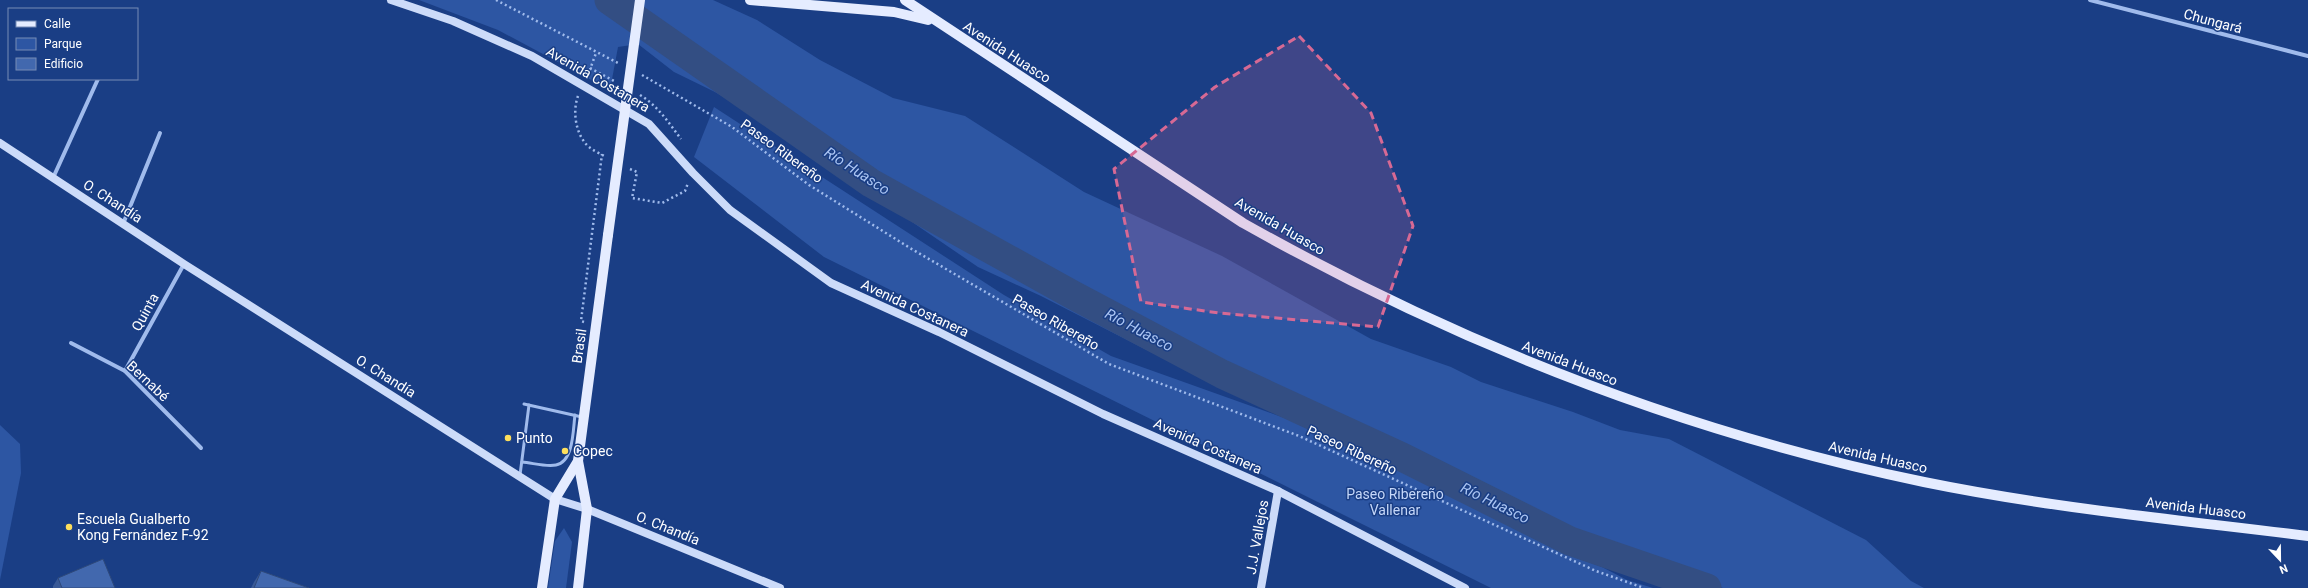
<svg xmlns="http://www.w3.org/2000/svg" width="2308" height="588" font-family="Roboto,sans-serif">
<rect width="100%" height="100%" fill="#1a3e85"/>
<g fill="#2d56a3">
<polygon points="419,0 713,0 757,20 820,60 893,98 965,116 1084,192 1222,256 1371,339 1451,367 1481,382 1573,412 1620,430 1669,439 1866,540 1911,581 1924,588 1723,588 1604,552 1448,489 1577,558 1602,567 1627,580 1653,588 1491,588 824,257 694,157 714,107 1004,295 1111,356 1318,430 1368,451 1367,435 1248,381 1229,392 1041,296 978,267 773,127 715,92 674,72 638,44 618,47 610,90 498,30"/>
<polygon points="0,425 20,444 21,473 0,580"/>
<polygon points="564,528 572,542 566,588 548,588 555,541"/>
</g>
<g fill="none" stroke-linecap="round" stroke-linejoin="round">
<polyline stroke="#334e83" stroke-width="29" points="609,0 871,183 1073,295 1222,374 1402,457 1570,541 1707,588"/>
<g stroke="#a0bbec" stroke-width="2.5" stroke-dasharray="2 3" stroke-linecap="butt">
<polyline points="496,0 618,63"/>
<polyline points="590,68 616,82"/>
<polyline points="588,75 596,53"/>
<polyline points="642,75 732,127 809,185 910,248 1109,364 1299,436 1596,571 1644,588"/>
<path d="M 640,95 C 658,106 669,123 681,139"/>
<path d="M 578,96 C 572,112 576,136 589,147 C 594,151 601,154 606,157"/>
<polyline points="630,169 637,172 632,198 662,203 685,191 688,183"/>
<polyline points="584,322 581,321 602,154"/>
</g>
<g stroke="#a0bbec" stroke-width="3">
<polyline points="524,404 582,417"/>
<path d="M 522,462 C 533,463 546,467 556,465 C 574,462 573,428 575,415"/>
<polyline points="520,475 529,405"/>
</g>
<g stroke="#a0bbec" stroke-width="4">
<polyline points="2090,0 2308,56"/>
<polyline points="53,178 98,79"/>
<polyline points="123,224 160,133"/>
<polyline points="71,343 125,371 201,448"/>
<polyline points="125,371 184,264"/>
</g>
<g stroke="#ccdbf9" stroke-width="8">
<polyline points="391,0 453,21 532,56 649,124 693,173 730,210 831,283 939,332 1103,414 1278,491 1465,588"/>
<polyline points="0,143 184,264 555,499 587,509 780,588"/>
<polyline points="1261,588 1278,491"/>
</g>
<g stroke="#e5ecff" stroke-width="10">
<polyline points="750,0 894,12 928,20"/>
<path d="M 905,0 L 1243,223 C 1458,344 1682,432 1924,482 C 2051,508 2180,520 2308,536"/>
<polyline points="542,588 555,499 578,461"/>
<polyline points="578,588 587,509 578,461 608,235"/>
</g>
<polyline stroke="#e5ecff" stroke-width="10" points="608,235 640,0"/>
</g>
<g fill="#395996">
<polygon points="261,571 309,588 251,588 254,582"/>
<polygon points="58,578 115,588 53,588 53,586"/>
</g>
<g fill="#4268ae" stroke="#2e497a">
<polygon points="103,559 115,588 62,588 58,578"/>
<polygon points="261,571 309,588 254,588"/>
</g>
<path fill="#d76994" fill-opacity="0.2" stroke="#d76994" stroke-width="3" stroke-dasharray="8 5" stroke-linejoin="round" d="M 1299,36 L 1371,113 L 1413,226 L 1378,327 L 1219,313 L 1141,302 L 1114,169 L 1215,87 Z"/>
<g fill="#fedf5c" stroke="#1a3e85" stroke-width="1.5">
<circle cx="508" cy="438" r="4"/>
<circle cx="565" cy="451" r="4"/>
<circle cx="69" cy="527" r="4"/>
</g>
<g text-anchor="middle" stroke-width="3" stroke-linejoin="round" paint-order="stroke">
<g font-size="14" fill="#fff" stroke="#1a3e85">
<text transform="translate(2213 21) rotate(15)" y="5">Chungará</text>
<text transform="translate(1007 52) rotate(33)" y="5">Avenida Huasco</text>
<text transform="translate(598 79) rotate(30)" y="5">Avenida Costanera</text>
<text transform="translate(782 151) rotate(36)" y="5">Paseo Ribereño</text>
<text transform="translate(113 201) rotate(33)" y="5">O. Chandía</text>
<text transform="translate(1280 226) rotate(30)" y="5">Avenida Huasco</text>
<text transform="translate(915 308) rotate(25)" y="5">Avenida Costanera</text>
<text transform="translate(145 312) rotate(-61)" y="5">Quinta</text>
<text transform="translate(1056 322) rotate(30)" y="5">Paseo Ribereño</text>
<text transform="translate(579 346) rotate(-82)" y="5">Brasil</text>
<text transform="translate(1570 363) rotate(21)" y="5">Avenida Huasco</text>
<text transform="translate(386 376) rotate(32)" y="5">O. Chandía</text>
<text transform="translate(148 381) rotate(43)" y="5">Bernabé</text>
<text transform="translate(1208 446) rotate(24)" y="5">Avenida Costanera</text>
<text transform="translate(1352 450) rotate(25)" y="5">Paseo Ribereño</text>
<text transform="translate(1878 457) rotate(13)" y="5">Avenida Huasco</text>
<text transform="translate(2196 508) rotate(7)" y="5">Avenida Huasco</text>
<text transform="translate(668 528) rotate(22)" y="5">O. Chandía</text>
<text transform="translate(1257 537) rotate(-80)" y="5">J.J. Vallejos</text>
</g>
<g font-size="14" fill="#fff" stroke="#1a3e85" text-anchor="start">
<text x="516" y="443">Punto</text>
<text x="573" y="456">Copec</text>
<text x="77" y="524">Escuela Gualberto<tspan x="77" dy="16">Kong Fernández F-92</tspan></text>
</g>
<g font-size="14" fill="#c5d7f9" stroke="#1a3e85">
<text x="1395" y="499">Paseo Ribereño<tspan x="1395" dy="16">Vallenar</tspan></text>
</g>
<g font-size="15" font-style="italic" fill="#abc5f3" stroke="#1a3e85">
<text transform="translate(857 171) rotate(33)" y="5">Río Huasco</text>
<text transform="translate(1139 330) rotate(28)" y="5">Río Huasco</text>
<text transform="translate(1495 503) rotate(26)" y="5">Río Huasco</text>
</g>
</g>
<rect x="8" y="8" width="130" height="72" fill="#1a3e85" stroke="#768bb6"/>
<rect x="16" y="21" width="20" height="6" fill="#e5ecff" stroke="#768bb6"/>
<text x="44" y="28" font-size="12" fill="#ffffff">Calle</text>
<rect x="16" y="38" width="20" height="12" fill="#2d56a3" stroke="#768bb6"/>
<text x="44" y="48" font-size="12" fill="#ffffff">Parque</text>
<rect x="16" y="58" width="20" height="12" fill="#4268ae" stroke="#768bb6"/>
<text x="44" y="68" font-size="12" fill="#ffffff">Edificio</text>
<g transform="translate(2280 560) rotate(158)" stroke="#1a3e85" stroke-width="3" paint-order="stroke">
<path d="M0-3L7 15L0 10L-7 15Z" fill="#ffffff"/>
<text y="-6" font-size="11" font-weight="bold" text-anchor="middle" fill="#ffffff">N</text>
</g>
</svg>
